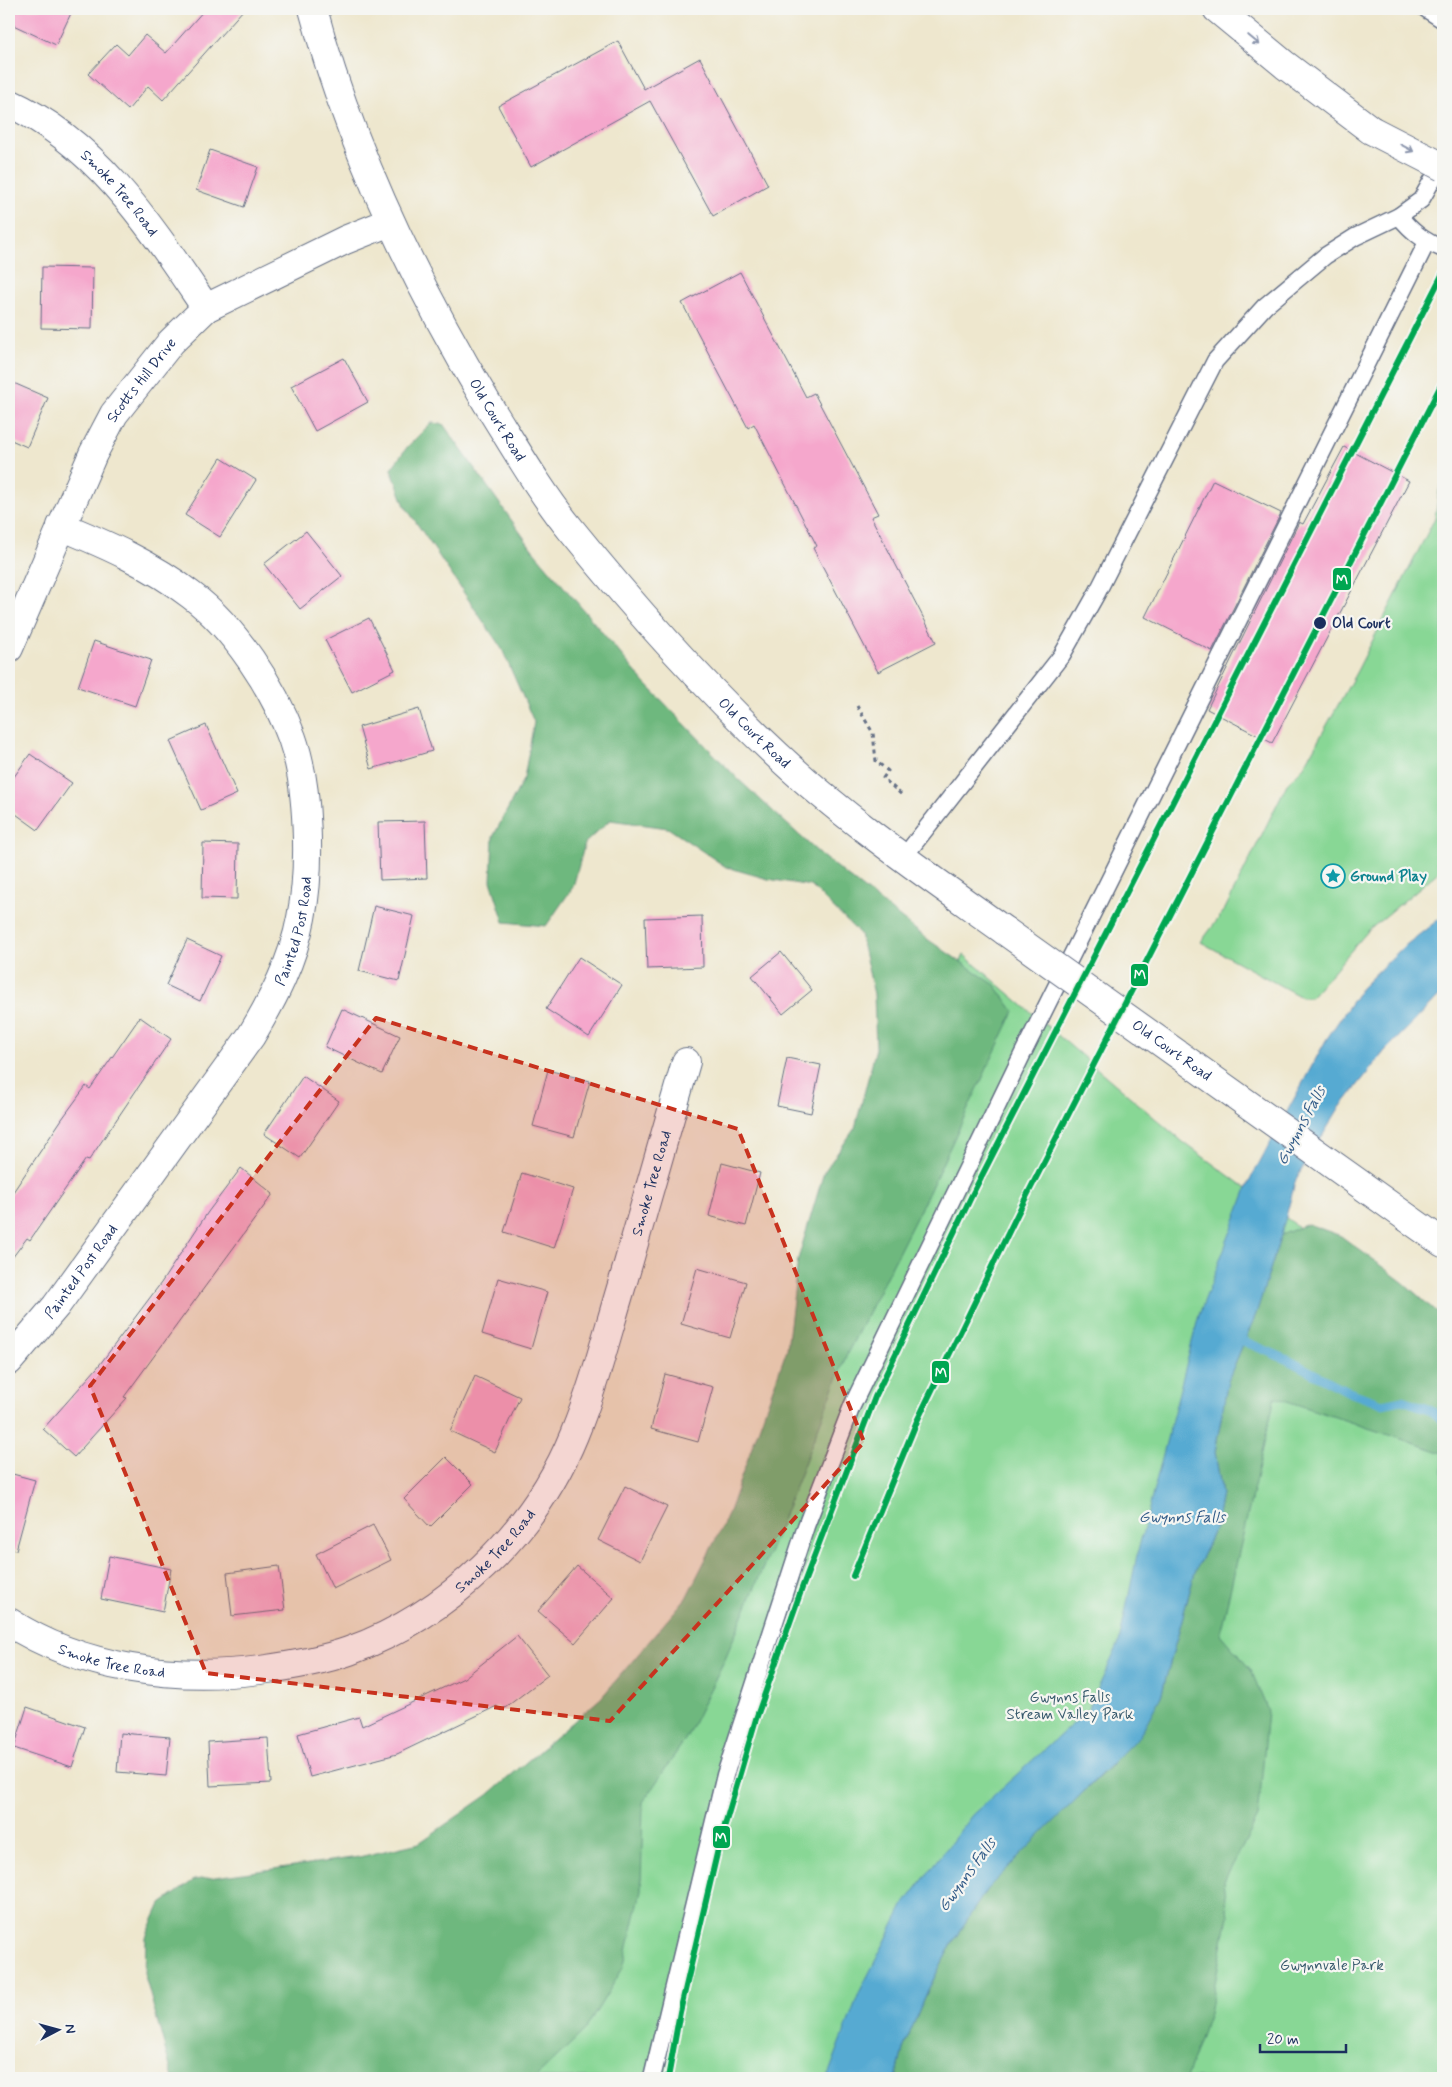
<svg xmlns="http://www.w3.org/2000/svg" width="1452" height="2087" font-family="Mynerve,sans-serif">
<rect width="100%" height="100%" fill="#f6f6f2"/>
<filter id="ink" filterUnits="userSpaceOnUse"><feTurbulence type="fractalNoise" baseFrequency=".02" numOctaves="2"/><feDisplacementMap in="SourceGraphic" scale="10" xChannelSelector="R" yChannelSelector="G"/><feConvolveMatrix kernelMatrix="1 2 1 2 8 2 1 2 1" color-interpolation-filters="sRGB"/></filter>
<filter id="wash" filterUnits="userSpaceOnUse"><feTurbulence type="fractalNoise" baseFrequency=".0096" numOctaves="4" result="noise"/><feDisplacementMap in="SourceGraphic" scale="20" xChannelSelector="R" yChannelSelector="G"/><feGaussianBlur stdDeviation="1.12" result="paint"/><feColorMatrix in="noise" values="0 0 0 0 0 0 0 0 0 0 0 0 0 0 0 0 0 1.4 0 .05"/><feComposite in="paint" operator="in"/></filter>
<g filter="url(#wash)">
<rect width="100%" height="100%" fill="#eee7ce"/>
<g fill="#88d795" stroke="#52837a">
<polygon points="1443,481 1443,868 1368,931 1311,997 1301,997 1201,942 1224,911 1287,784 1303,768 1357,671 1435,518 1439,490"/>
<polygon points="964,955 1183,1142 1443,1333 1443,2078 311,2078 704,1629 888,1121"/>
</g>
<g fill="#6eb87e" stroke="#44746e">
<polygon points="431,423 443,424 532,549 644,682 739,780 822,856 930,941 995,985 1014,1011 928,1194 846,1356 770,1551 724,1661 686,1738 643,1802 641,1891 623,1968 585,2030 535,2078 173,2078 145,1976 146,1937 161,1904 194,1880 359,1857 419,1843 488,1795 601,1698 686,1598 727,1517 787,1349 798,1259 824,1172 855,1128 876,1048 874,994 860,934 811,886 768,879 726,867 668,828 610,820 585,843 573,887 546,926 504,922 491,881 493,837 524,778 534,722 502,649 405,506 391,469 408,446"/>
<polygon points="1308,1224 1341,1236 1404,1283 1443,1318 1443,1453 1275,1397 1220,1634 1251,1670 1268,1711 1258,1818 1224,1881 1228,1916 1209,2013 1186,2078 896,2078 903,2049 928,1990 952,1943 987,1889 1067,1807 1109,1768 1161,1696 1195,1572 1216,1526 1222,1494 1215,1452 1228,1380 1256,1313 1281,1235"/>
</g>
<polygon fill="#57aad2" stroke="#396c98" points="1443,916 1443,992 1384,1052 1338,1110 1296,1179 1281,1235 1256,1314 1228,1380 1215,1452 1222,1494 1216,1526 1195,1572 1161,1696 1140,1735 987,1889 952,1943 928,1990 903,2049 896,2078 827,2078 859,1993 903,1906 972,1815 1088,1710 1119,1643 1137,1555 1199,1315 1251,1178 1326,1040 1361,988 1402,948"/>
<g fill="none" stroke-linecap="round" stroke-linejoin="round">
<polyline stroke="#57aad2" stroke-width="9" points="1234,1337 1288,1360 1349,1392 1382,1404 1402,1400 1429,1409 1443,1420"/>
</g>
<g id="blocks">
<g fill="#f5a7cc">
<polygon points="9,9 73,9 56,45 9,23"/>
<polygon points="205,9 244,9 163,100 148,86 128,110 88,74 116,44 128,55 145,35 166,53"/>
<polygon points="618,41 644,89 700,58 768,185 713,216 650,101 531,167 498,106"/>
<polygon points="210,150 258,167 244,207 196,190"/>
<polygon points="42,267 93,268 92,329 41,328"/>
<polygon points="740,272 806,397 814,393 878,514 871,517 936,642 878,672 813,548 817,546 754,424 748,428 682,303"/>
<polygon points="344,358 368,402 315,431 291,386"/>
<polygon points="9,381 48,398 27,447 9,439"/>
<polygon points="1344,447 1409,481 1272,743 1207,709 1299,522 1303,524"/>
<polygon points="221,458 256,480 220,537 185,515"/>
<polygon points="1213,480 1281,513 1212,651 1145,617"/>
<polygon points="306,531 342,576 300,609 264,564"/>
<polygon points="369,618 395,670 352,692 325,640"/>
<polygon points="94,641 151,660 135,706 78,687"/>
<polygon points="419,709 432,751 371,769 359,727"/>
<polygon points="206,725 237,794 201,810 170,741"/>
<polygon points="30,754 72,783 38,830 9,809 9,784"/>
<polygon points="425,821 427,878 380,880 378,822"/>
<polygon points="203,843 238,844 237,899 202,898"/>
<polygon points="374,906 414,916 399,981 359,971"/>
<polygon points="702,916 703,967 647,969 645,918"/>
<polygon points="187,940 221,956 200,1001 166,985"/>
<polygon points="781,952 812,990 783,1014 752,976"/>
<polygon points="579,957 622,985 589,1037 546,1009"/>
<polygon points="342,1009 400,1036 382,1074 325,1047"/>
<polygon points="140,1017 171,1039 89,1160 86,1159 30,1240 27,1238 9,1262 9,1198 62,1119 86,1086 90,1089"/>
<polygon points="787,1058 821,1065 811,1113 777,1106"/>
<polygon points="548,1070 590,1081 574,1137 533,1126"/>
<polygon points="303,1076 339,1101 300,1158 264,1134"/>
<polygon points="722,1163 760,1173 746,1226 709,1216"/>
<polygon points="241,1168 273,1194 124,1397 127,1398 74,1457 43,1429 97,1368 161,1283 208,1212"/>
<polygon points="522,1173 573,1189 554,1248 504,1232"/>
<polygon points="697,1268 746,1282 730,1338 681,1324"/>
<polygon points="498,1278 547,1292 531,1349 482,1334"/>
<polygon points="665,1374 713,1387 698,1442 651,1429"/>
<polygon points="475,1376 520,1397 495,1452 450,1431"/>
<polygon points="446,1457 473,1484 430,1527 404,1499"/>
<polygon points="9,1473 35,1480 16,1550 9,1549"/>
<polygon points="625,1486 667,1507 640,1561 598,1540"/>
<polygon points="373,1525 391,1560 333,1589 316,1554"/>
<polygon points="109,1556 171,1569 163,1612 101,1599"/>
<polygon points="279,1566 285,1610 232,1616 227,1573"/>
<polygon points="577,1566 614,1598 575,1643 538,1611"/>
<polygon points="517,1636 548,1675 501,1711 497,1706 397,1754 310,1777 298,1734 359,1717 362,1726 464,1678"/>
<polygon points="27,1707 85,1727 72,1767 14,1748"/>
<polygon points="120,1733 170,1737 166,1776 117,1772"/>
<polygon points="268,1738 271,1783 210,1786 208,1742"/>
</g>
</g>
</g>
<g filter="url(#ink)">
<use href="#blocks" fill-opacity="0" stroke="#656f85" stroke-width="1"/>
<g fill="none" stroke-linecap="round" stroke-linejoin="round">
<g stroke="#656f85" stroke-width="19">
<g id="service">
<polyline points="1426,9 1443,20"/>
<path d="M 1399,216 C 1412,232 1424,241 1443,249"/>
<polyline points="903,858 1062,655 1097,593 1215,361 1265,306 1325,256 1355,237 1399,216 1421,200 1443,161"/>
<polyline points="652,2078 725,1775 806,1526 852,1406 1023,1053 1427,242"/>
</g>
</g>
<g stroke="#656f85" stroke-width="30">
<g id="minor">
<path id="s1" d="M 9,103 C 98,143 153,230 206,308"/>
<path id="s2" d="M 9,648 L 93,454 L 114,414 L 171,342 L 206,308 L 345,240 L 390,222"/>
<path id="s3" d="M 9,1361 L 56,1306 L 251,1036 C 273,999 293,961 301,918 C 311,869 309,786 292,738 C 274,688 234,627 191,595 C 151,564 107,545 61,526"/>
<path id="s4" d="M 9,1622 C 81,1669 176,1681 260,1670 C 290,1666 321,1661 349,1651 C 448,1615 534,1533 574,1435 C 595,1384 608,1330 624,1278 C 645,1206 665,1134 686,1062"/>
</g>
</g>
<g stroke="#656f85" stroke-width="30">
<g id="secondary">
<path id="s5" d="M 313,9 C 350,148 413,279 487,403 C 514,446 540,492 572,531 C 635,609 703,685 776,754 C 846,820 927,875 1005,931"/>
<polyline points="1409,1219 1443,1243"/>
</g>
</g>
<g stroke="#656f85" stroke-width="30">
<polyline id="motorway" points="1217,9 1285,65 1371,130"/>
</g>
<polyline stroke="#656f85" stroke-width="3" stroke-dasharray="4 4" stroke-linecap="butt" points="857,706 873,733 876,761 888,771 883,778 903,796"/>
<use href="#service" stroke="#fff" stroke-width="16"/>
<use href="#minor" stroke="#fff" stroke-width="28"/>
<use href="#secondary" stroke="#fff" stroke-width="28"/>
<use href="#motorway" stroke="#fff" stroke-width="28"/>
<g stroke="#656f85" stroke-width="30" stroke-linecap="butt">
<g id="secondary-bridge">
<path id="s6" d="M 1005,931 L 1409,1219"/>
</g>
</g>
<g stroke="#656f85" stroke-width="30" stroke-linecap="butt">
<polyline id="motorway-bridge" points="1371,130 1443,167"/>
</g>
<use href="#secondary-bridge" stroke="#fff" stroke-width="28"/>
<use href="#motorway-bridge" stroke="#fff" stroke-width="28"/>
<g stroke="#f6f6f2" stroke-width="10">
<g id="metro-1">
<polyline points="853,1576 917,1421 1018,1213 1443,381"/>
<polyline points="668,2078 680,2012 719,1845 756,1719 802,1588 875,1397 973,1193 1443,273"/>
</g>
</g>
<use href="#metro-1" stroke="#00a651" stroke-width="6"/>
</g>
<defs><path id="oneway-shaft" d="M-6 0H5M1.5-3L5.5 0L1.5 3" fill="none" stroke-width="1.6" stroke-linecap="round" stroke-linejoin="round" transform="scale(1.25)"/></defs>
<g stroke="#8d97ae">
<use href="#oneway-shaft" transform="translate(1254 40) rotate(40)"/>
<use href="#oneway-shaft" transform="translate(1407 148) rotate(28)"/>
</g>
</g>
<path fill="#c8321e" fill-opacity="0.2" stroke="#c8321e" stroke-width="4" stroke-dasharray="10 6" stroke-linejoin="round" d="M 376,1018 L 738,1129 L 864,1442 L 610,1721 L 206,1673 L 90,1386 Z"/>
<defs>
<g id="sight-ring" transform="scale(1.25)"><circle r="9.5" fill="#f6f6f2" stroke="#0f9aa8" stroke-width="1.5"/><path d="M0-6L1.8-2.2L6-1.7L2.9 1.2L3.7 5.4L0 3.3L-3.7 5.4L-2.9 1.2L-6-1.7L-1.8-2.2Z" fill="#0f9aa8"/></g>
</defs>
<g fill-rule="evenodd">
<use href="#sight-ring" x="1333" y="876"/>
</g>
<circle fill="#1b2f5e" stroke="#f6f6f2" stroke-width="2" cx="1320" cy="623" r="7"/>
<g text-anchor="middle" stroke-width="4.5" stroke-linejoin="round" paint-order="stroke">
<g font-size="15" fill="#1b2f5e" stroke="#f6f6f2">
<text dy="5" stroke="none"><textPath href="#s1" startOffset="144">Smoke Tree Road</textPath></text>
<text dy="5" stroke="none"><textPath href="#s2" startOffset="300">Scotts Hill Drive</textPath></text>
<text dy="5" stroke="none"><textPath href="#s5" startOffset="452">Old Court Road</textPath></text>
<text dy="5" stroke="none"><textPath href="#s5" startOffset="858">Old Court Road</textPath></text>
<text dy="5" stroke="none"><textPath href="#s3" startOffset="520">Painted Post Road</textPath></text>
<text dy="5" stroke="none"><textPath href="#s6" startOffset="205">Old Court Road</textPath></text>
<text dy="5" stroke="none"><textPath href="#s4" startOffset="936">Smoke Tree Road</textPath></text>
<text dy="5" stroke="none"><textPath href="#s3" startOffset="115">Painted Post Road</textPath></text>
<text dy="5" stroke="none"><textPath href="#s4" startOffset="531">Smoke Tree Road</textPath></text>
<text dy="5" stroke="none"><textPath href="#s4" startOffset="111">Smoke Tree Road</textPath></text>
</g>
<g font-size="15" font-weight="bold" fill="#1b2f5e" stroke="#f6f6f2" text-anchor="start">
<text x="1332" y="628">Old Court</text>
</g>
<g font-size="15" font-weight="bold" fill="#0d838f" stroke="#f6f6f2" text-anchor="start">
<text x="1350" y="881">Ground Play</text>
</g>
<g font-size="15" fill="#36596c" stroke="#f6f6f2">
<text x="1070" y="1702">Gwynns Falls<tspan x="1070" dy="17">Stream Valley Park</tspan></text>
<text x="1332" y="1970">Gwynnvale Park</text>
</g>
<g font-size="16" font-style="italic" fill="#305a87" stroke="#f6f6f2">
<text transform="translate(1300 1125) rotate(-62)" y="6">Gwynns Falls</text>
<text x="1182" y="1522">Gwynns Falls</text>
<text transform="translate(966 1874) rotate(-54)" y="6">Gwynns Falls</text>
</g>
</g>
<g stroke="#f6f6f2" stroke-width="2">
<rect x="1332" y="567" width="20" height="24" rx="5" fill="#00a651"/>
<rect x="1130" y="963" width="19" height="24" rx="5" fill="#00a651"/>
<rect x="931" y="1360" width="19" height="24" rx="5" fill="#00a651"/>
<rect x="712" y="1825" width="19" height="24" rx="5" fill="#00a651"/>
</g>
<g font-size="14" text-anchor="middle" font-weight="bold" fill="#fff">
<text x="1342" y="584">M</text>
<text x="1140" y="979">M</text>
<text x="941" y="1377">M</text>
<text x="721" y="1842">M</text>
</g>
<rect width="1452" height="2087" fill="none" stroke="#f6f6f2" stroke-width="30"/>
<g transform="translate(58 2030) rotate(84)" stroke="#f6f6f2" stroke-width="4" paint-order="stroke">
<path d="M0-4L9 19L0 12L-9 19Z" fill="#1b2f5e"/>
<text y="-8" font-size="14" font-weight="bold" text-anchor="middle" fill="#1b2f5e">N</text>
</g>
<path d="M1260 2044v8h86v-8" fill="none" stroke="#1b2f5e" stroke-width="2.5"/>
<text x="1267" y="2044" font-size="15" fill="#1b2f5e" stroke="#f6f6f2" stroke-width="4" paint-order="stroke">20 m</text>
</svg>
